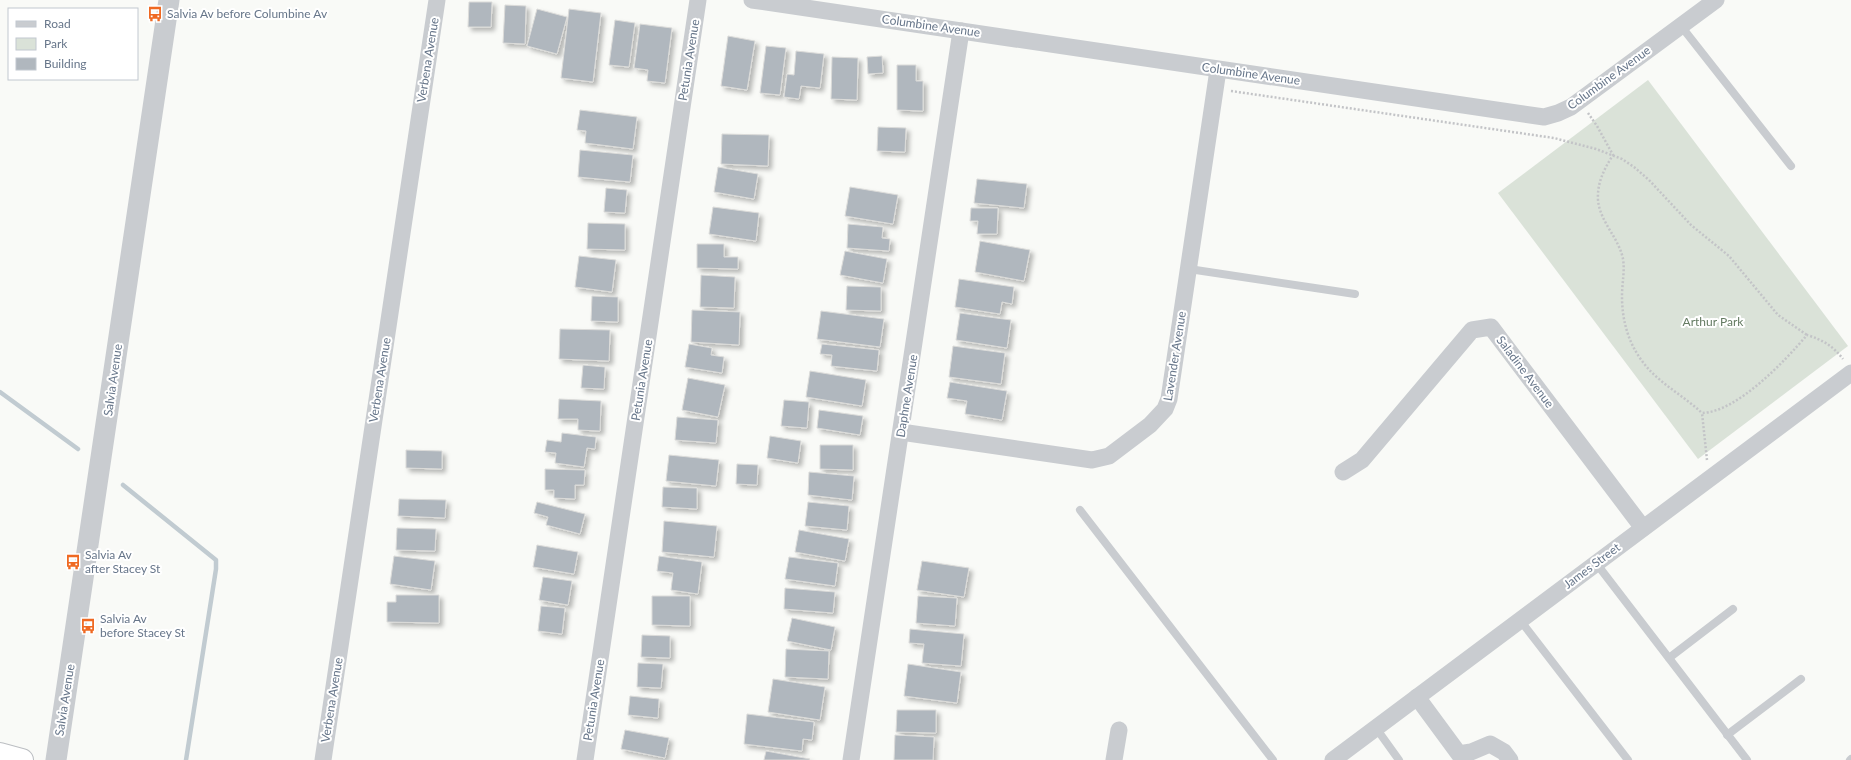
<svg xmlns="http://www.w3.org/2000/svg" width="1851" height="760" font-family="Lato,sans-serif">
<defs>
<filter id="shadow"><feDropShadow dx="3.5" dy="3.5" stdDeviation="2" flood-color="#0004"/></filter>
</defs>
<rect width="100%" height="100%" fill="#f9faf7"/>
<polygon fill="#dae2d8" points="1648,80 1848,346 1698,459 1498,193"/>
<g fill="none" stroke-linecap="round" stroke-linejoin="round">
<g stroke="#c1cbd1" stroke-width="4.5">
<polyline points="0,392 78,449"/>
<polyline points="123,485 216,560 216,569 186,760"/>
</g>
</g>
<g fill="#b0b7be" stroke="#dbdbd9" filter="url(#shadow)">
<polygon points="469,2 492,2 491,27 468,27"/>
<polygon points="505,5 526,6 525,44 503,43"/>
<polygon points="537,9 567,17 557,54 527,46"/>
<polygon points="569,9 601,13 593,82 561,78"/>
<polygon points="615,20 635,23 629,67 609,65"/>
<polygon points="640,24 672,28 665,83 647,81 648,70 634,68"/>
<polygon points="728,36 755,41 747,90 721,86"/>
<polygon points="766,46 786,48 780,95 760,93"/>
<polygon points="796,51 824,54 820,88 801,86 799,99 784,97 787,74 794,75"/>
<polygon points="882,56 883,73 868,74 867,57"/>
<polygon points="832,57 858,58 857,100 831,99"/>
<polygon points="897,65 916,65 916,81 923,81 923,111 897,110"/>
<polygon points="580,110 637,117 633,149 585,143 586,131 577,130"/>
<polygon points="878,127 906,128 905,152 877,151"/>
<polygon points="722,134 769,135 768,166 721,164"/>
<polygon points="580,150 633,155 630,182 578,177"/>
<polygon points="718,167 758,174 754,199 714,192"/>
<polygon points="977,179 1027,184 1024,208 974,203"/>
<polygon points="850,187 898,195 893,224 845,216"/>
<polygon points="606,188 627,190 625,213 604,212"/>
<polygon points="713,207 759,213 756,241 709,234"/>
<polygon points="971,208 998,208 997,234 977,234 978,221 970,221"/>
<polygon points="588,223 625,224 625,250 587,249"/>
<polygon points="848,224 883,227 882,238 890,239 889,251 847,248"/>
<polygon points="980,241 1030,250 1024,281 975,272"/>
<polygon points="697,244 724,244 724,257 738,257 738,269 697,268"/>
<polygon points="845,251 887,259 883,283 840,275"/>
<polygon points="579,256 616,260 612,292 575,287"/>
<polygon points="701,275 735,277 734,308 700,307"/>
<polygon points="959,279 1014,287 1012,304 1002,302 1000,314 955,307"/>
<polygon points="847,286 881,287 881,311 846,310"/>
<polygon points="592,296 618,297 618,322 591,321"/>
<polygon points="692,310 740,312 739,345 691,342"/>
<polygon points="821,311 884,319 880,347 817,339"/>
<polygon points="960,313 1011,320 1007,348 956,340"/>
<polygon points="560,329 610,330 609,361 559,359"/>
<polygon points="689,344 712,348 711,355 724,357 722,373 685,367"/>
<polygon points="822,344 879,350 877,371 831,366 832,355 820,354"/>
<polygon points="953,346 1005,353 1001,384 949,377"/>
<polygon points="583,365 605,367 604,389 581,388"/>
<polygon points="810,371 866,380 862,406 806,397"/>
<polygon points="688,378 725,385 718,417 682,410"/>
<polygon points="950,382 1007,391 1002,420 965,414 967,401 947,398"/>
<polygon points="559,399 601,401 600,431 578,430 578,419 558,419"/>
<polygon points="784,400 809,402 807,428 781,426"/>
<polygon points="819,410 863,416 860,435 817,428"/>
<polygon points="677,417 718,420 716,443 675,440"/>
<polygon points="562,433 596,437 595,449 587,448 584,467 555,463 556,453 545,452 547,440 561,442"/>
<polygon points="770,436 801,441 798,463 767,458"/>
<polygon points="820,445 853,445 853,470 820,469"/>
<polygon points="406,450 442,451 442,469 406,468"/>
<polygon points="669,455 719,460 716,486 666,481"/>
<polygon points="737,464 758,465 757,485 736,484"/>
<polygon points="545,469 585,470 584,485 575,485 575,499 554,498 554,490 545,490"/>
<polygon points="809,472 854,476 852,500 808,495"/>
<polygon points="663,487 697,488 697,509 662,507"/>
<polygon points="399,499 446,500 445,518 398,516"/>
<polygon points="537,502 585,514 580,534 546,525 548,517 534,513"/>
<polygon points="808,502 849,506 847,530 805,526"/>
<polygon points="664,521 717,526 714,557 662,552"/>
<polygon points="397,528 436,529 435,551 396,550"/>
<polygon points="799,530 849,539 845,561 795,552"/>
<polygon points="537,545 578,552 574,574 533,567"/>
<polygon points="394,556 435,561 431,590 390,584"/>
<polygon points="659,556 702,562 698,594 671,590 673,573 657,571"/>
<polygon points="789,557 838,563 835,586 785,579"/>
<polygon points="922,561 969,568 964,597 917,590"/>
<polygon points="543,577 572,581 568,605 539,600"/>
<polygon points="785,588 835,592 833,613 784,609"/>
<polygon points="396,595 439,595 439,623 387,622 387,602 396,602"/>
<polygon points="652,596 690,596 690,626 652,625"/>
<polygon points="918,596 957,598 955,626 916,623"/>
<polygon points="541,606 565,608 562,634 538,631"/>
<polygon points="792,618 835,627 831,650 787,641"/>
<polygon points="910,629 964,634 961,666 922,663 924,644 909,643"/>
<polygon points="642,635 670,636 670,658 641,657"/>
<polygon points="786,649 829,651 828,679 785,677"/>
<polygon points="638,663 663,664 661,688 637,687"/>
<polygon points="908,664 961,672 957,703 904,696"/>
<polygon points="773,679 825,687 820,720 768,712"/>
<polygon points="630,696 659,699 658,718 628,715"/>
<polygon points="897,710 936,710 936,733 896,732"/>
<polygon points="747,714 814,722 812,740 803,739 802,751 744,744"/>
<polygon points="625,730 669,738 665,758 621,749"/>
<polygon points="895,735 934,737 933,760 894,760"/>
<polygon points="766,751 810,759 809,760 764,760"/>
</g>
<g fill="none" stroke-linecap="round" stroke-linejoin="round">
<g stroke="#bbbec2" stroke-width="24">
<polyline id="trunk" points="0,754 22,760"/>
</g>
<g stroke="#c3c4c7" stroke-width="2.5" stroke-dasharray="2 2" stroke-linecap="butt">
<polyline points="1231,91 1554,138 1596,149 1622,159 1634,167 1649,180 1691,225 1729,256 1778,315 1807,335"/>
<path d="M 1588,113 L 1597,126 L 1613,155 C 1604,169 1597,183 1598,200 C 1600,222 1619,238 1623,259 C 1625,271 1622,283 1622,296 C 1622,320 1628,342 1642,361 C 1658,383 1683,395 1702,413"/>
<path d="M 1707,460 L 1702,413 C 1737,412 1785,361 1807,335 C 1823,340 1833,346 1843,359"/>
</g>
<g stroke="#c9ccd0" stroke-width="8">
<polyline points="1681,26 1791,166"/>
<polyline points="1189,269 1355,294"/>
<polyline points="1080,510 1273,760"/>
<polyline points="1596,563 1747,760"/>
<polyline points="1520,620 1628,760"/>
<polyline points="1669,658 1733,609"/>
<polyline points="1376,728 1399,760"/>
<polyline points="1727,735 1801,679"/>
<polyline points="1850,760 1851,759"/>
</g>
<g stroke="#c9ccd0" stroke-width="17">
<polyline points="752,0 1544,117 1558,113 1571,107 1716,0"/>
<polyline points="901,432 1092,460 1109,456 1150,425 1165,409 1169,399 1218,70"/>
<polyline points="1343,472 1362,460 1472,330 1491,327 1643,528"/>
<polyline points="1417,697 1459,754 1471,752 1490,744 1504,752 1510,760"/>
<polyline points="323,760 437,0"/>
<polyline points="585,760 698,0"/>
<polyline points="851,760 961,31"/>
<polyline points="1114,760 1119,730"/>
<polyline points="1333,760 1851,373"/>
</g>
<polyline stroke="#c9ccd0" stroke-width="21" points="56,760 169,0"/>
<use href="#trunk" stroke="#fff" stroke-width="22"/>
</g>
<defs>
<g id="bus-bare" transform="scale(1.2)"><path d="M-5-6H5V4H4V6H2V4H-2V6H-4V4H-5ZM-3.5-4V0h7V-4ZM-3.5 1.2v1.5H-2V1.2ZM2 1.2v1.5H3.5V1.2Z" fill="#ef6922" stroke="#fff" stroke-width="2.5" paint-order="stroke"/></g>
</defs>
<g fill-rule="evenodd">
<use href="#bus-bare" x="155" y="14"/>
<use href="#bus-bare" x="73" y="562"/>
<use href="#bus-bare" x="88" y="626"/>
</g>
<g text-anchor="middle" stroke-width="4" stroke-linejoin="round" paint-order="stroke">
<g font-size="12" fill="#67768a" stroke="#fff" text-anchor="start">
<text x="167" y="18">Salvia Av before Columbine Av</text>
<text x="85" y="559">Salvia Av<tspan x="85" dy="14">after Stacey St</tspan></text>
<text x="100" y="623">Salvia Av<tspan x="100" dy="14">before Stacey St</tspan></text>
</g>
<g font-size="12" fill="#67768a" stroke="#fff">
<text transform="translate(931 26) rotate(8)" y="4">Columbine Avenue</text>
<text transform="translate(428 60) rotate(-81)" y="4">Verbena Avenue</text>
<text transform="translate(689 60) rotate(-81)" y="4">Petunia Avenue</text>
<text transform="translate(1251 74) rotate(8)" y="4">Columbine Avenue</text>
<text transform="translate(1609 78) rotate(-36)" y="4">Columbine Avenue</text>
<text transform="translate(1175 356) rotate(-81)" y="4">Lavender Avenue</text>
<text transform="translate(1525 372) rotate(53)" y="4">Saladine Avenue</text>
<text transform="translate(113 380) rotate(-82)" y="4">Salvia Avenue</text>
<text transform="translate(380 380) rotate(-81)" y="4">Verbena Avenue</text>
<text transform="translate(642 380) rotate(-81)" y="4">Petunia Avenue</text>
<text transform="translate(907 396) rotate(-81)" y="4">Daphne Avenue</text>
<text transform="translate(1592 566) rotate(-37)" y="4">James Street</text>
<text transform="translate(65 700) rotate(-81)" y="4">Salvia Avenue</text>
<text transform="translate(332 700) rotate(-81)" y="4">Verbena Avenue</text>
<text transform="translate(594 700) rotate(-81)" y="4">Petunia Avenue</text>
</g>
<g font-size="12" fill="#647b62" stroke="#fff">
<text x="1713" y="326">Arthur Park</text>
</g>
</g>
<rect x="8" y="8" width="130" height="72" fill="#ffffff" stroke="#c2c8d0"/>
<rect x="16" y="21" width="20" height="6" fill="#c9ccd0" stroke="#c2c8d0"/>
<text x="44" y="28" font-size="12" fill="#67768a">Road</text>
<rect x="16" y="38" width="20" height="12" fill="#dae2d8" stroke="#c2c8d0"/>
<text x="44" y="48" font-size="12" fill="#67768a">Park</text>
<rect x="16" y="58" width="20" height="12" fill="#b0b7be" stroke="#c2c8d0"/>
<text x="44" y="68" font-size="12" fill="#67768a">Building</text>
</svg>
